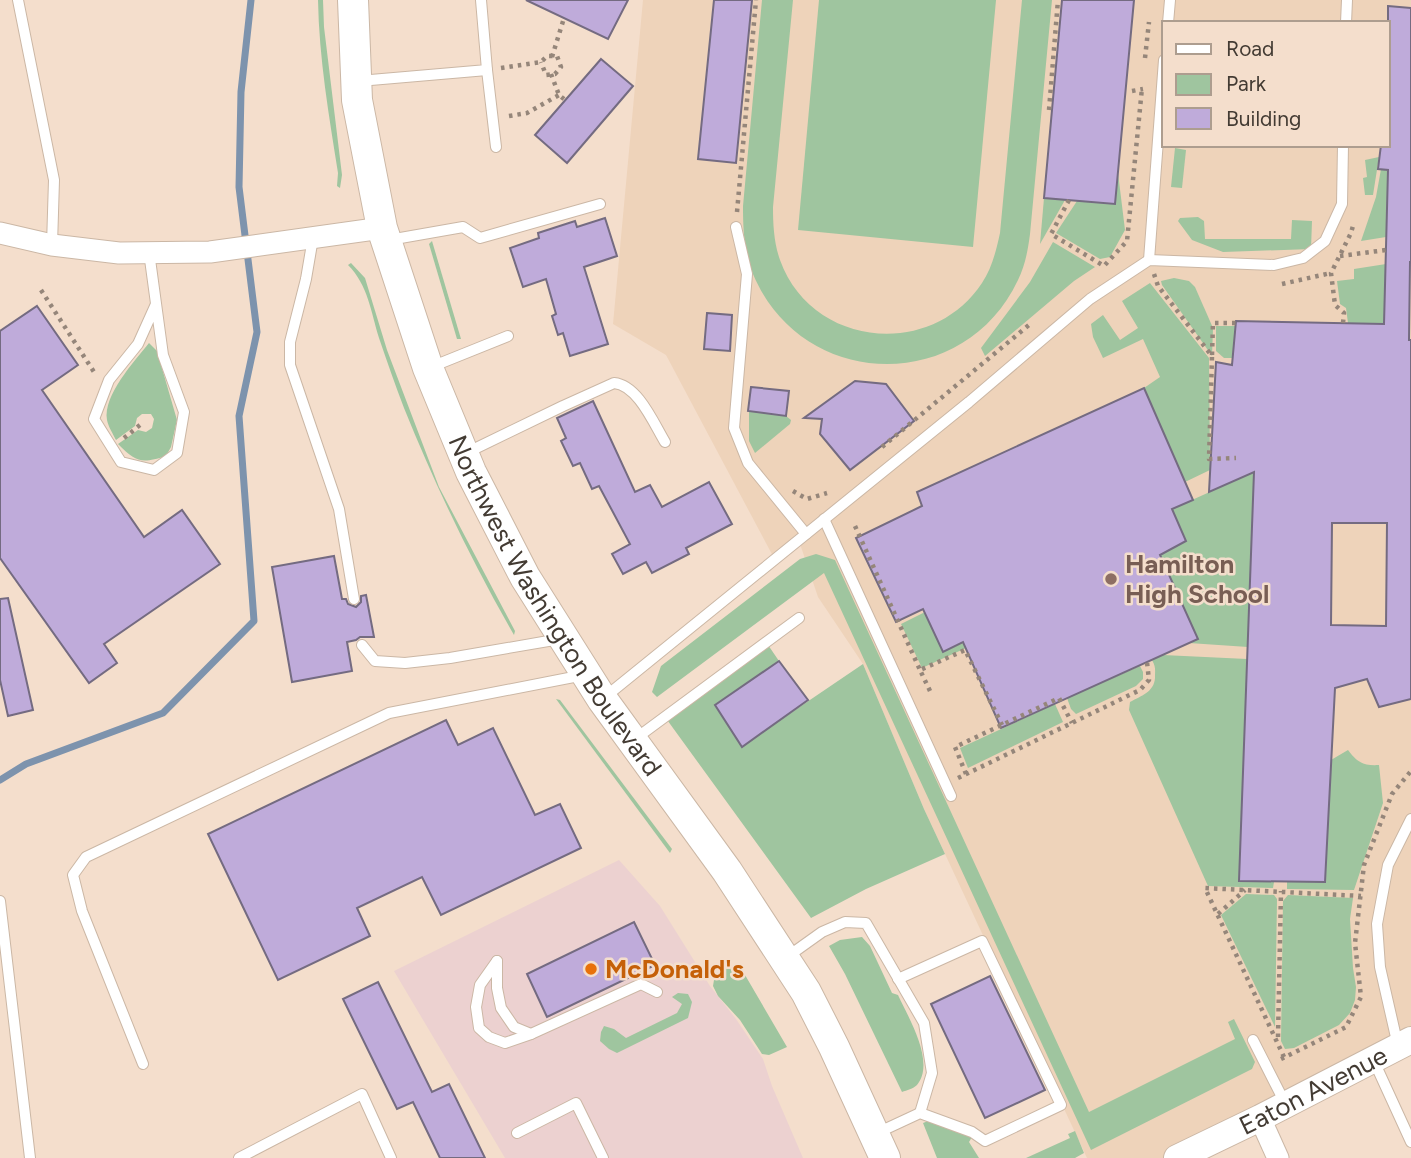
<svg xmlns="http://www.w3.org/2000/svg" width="1411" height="1158" font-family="Figtree,sans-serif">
<rect width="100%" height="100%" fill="#f4decc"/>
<polygon fill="#ecd1d0" points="619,860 660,906 710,986 736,1019 763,1059 772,1086 803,1158 805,1158 505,1158 394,971"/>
<path fill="#eed3ba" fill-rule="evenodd" d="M 643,0 L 1411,0 L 1411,1040 L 1177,1158 L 1087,1158 L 924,809 L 863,664 L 818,597 L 799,541 L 775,560 L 666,355 L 613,324 ZM 1164,23 L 1388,23 L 1388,145 L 1164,145 Z"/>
<g fill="#9fc59f">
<path d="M 318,0 L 323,0 L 324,27 L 342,175 L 340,188 L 337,186 L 338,173 C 329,116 319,58 318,0 Z"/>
<path d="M 762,0 L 793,0 L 773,207 C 773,225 774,243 780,260 C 811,347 931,360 982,283 C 992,268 996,251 1000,233 L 1022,0 L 1052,0 L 1030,234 C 1028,250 1025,266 1018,280 C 964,395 802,391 753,274 C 744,252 743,229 743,206 Z"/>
<polygon points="819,0 996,0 973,247 798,230"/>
<polygon points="1175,148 1186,150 1182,188 1171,187"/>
<polygon points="1379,157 1373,195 1365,195 1363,178 1367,177 1365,160"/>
<polygon points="1381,169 1388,171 1386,237 1361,241 1376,197"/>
<polygon points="1118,173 1125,230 1110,257 1100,259 1056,233 1077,201 1115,204"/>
<polygon points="1044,198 1065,200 1040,244"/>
<polygon points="1198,217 1204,221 1205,239 1291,239 1292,220 1312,221 1311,249 1223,252 1192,240 1178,221 1180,218"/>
<polygon points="432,241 461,339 457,339 429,244"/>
<polygon points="1053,242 1095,267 1074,281 985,356 981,348 1030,282"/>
<path d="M 351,263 L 365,278 L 387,350 L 439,487 L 515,631 L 514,635 C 472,562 436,487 404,408 C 395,385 387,361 379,338 C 371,312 368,285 348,265 Z"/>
<polygon points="1386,264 1384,324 1348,323 1346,308 1340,304 1337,281 1354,279 1354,269"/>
<polygon points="1174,278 1189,281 1195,287 1213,328 1212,356 1162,285 1161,281"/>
<polygon points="1150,283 1209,358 1210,470 1185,482 1144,388 1160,377 1143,339 1103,358 1093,337 1091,324 1103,315 1120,340 1138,328 1122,301"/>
<polygon points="1216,326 1236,326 1233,358 1224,358 1216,351"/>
<path d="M 149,343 L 157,351 L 177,420 L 171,447 L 166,456 C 141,464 136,462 118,444 L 138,430 L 146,432 L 152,428 L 154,419 L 151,414 L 142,414 L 137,418 L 135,426 L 116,440 C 113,434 108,426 107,420 C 103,395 134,362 149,343 Z"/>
<polygon points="749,411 786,416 791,420 790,424 755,453 749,441"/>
<polygon points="1254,472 1248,647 1189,643 1198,639 1160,555 1186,540 1172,509"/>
<polygon points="816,554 835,560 1089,1112 1235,1039 1228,1022 1234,1019 1255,1062 1252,1069 1091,1150 824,573 657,697 652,692 661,666 800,559"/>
<polygon points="925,612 943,652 963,643 966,648 922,668 901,624"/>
<polygon points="766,642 779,661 715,705 742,746 863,664 924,809 945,854 866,889 811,918 665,717"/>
<path d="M 1163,655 L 1247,659 L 1239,881 L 1274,882 L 1273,888 L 1208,886 L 1129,710 L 1130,702 C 1141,696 1154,692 1155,678 C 1155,670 1156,667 1152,660 Z"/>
<polygon points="1140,666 1143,672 1143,679 1136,686 1076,714 1071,709 1067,698"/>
<polygon points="556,699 560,700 672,849 670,853"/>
<polygon points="1055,704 1063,722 968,768 960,748"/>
<path d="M 1348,750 C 1357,762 1363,766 1379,765 L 1383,803 L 1354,890 L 1287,889 L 1287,882 L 1325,882 L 1331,760 Z"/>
<polygon points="1246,894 1274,895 1277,899 1275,1027 1221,915"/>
<polygon points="1288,895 1353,898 1350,919 1353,968 1356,987 1355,1000 1350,1013 1339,1025 1294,1048 1285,1049 1281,1041 1283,901"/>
<path d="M 862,937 L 870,946 L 892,993 L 898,995 C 908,1017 936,1062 917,1085 C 913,1089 907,1090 902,1092 L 845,974 L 829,946 L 840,940 Z"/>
<polygon points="738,963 787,1047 769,1055 762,1054 740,1020 718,996 713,986 715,974"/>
<polygon points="678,993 688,994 692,1002 688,1018 617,1053 609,1049 600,1041 601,1032 604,1026 614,1029 626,1038 677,1013 682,1004 672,997"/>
<polygon points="931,1120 972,1137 969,1142 979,1158 937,1158 923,1123"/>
<polygon points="1075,1131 1084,1153 1075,1158 1026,1158 1070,1138 1068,1134"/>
</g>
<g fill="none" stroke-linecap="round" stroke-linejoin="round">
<polyline stroke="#7d93ad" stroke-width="7" points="0,780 26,764 163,713 254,621 239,416 257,332 239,187 241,92 251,0"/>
</g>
<g fill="#bfabda" stroke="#746b81" stroke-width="2" fill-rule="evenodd">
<polygon points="526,0 628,0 608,39"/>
<polygon points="714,0 752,0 736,163 698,159"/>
<polygon points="1062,0 1134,0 1115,204 1044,198"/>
<path d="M 1388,6 L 1411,8 L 1411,262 L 1410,262 L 1409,340 L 1411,340 L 1411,699 L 1379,707 L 1367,679 L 1335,688 L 1325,882 L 1239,881 L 1254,472 L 1209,492 L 1216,362 L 1232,365 L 1236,321 L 1384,324 L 1388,170 L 1378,169 L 1381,145 L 1388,145 ZM 1332,523 L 1387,523 L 1386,626 L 1331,625 Z"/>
<polygon points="601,59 633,86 567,163 535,135"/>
<polygon points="605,218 617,256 584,267 608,344 570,356 563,333 558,335 552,316 556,314 546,279 523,287 510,248 539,238 538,233 575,221 577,227"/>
<polygon points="37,306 78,365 42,390 144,537 182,510 220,564 104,644 117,663 89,683 0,558 0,331"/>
<polygon points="707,313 732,315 730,351 704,349"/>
<polygon points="855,381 886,384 914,421 850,470 820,434 822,419 804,418"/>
<polygon points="751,387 789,391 786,416 748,411"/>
<polygon points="1144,388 1193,500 1172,509 1186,541 1160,555 1198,639 1001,728 963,642 943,652 923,609 896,622 856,538 922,506 917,492"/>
<polygon points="593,401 635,492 650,485 662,507 709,482 732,524 686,548 689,554 652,573 646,562 623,574 612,554 630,544 599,486 592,489 580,463 573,466 561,441 566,438 557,418"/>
<polygon points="334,556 342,599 346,599 348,604 356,607 361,602 361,596 366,595 374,637 360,637 356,640 347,642 352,671 292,682 272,567"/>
<polygon points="8,598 33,710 8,716 0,680 0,599"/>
<polygon points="779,661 808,700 742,747 715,705"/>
<polygon points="446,720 458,745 493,728 535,815 560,804 581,848 441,915 422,877 357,908 370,936 278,980 208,834"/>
<polygon points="634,922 655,965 547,1017 527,974"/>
<polygon points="990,976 1045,1090 985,1118 931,1004"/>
<polygon points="378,982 432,1092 449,1084 485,1158 440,1158 413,1102 397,1109 343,999"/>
</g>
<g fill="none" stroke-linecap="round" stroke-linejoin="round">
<g stroke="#cbb7a5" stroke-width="12">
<g id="service">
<polyline points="18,0 54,180 52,245"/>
<polyline points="1168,23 1170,0"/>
<polyline points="1346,23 1347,0"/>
<polyline points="487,70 496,147"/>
<polyline points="359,81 487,70 481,0"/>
<polyline points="736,227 747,274 734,428 748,463 806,534"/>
<polyline points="313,238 306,279 290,342 290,365 339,509 354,599"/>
<polyline points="389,240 463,227 480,238 600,204"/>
<polyline points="149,252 163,355 184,412 177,453 154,470 121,462 94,419 109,380 138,344 156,304"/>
<polyline points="1149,260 1164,60"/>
<polyline points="431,367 508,336"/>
<path d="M 466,453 L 563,406 L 614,383 C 638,385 654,424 665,442"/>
<polyline points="824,519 951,796"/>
<polyline points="362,645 375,661 405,663 450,658 560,639"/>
<polyline points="605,697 969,402 1090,299 1149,260 1274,265 1303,258 1325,241 1342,204 1343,145"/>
<polyline points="635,739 799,618"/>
<polyline points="0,901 30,1158"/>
<polyline points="787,957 822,932 845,922 866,923 924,1023 932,1073 920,1113"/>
<polyline points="497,961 480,985 476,1007 479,1028 489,1037 505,1043 531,1034 641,984 657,992"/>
<polyline points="497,961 497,988 501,1008 514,1027 531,1034"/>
<polyline points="1253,1040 1285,1103"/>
<polyline points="1398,1046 1380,967 1377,924 1388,865 1411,819"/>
<polyline points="1373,1059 1411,1142"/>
<polyline points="143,1064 82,911 73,875 86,857 389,713 584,675"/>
<polyline points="517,1133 576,1103 603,1158"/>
<polyline points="877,1133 920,1113 972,1132 985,1141 1061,1105 982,941 898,979"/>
<polyline points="239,1158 362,1094 391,1158"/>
</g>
</g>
<g stroke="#cbb7a5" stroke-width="23">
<g id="minor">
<polyline points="0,233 52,245 119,253 210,252 382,228"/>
<polyline points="1260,1118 1278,1158"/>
</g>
</g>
<g stroke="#cbb7a5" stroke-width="28">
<g id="tertiary">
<path id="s1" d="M 1177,1158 L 1260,1118 L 1411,1040"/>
</g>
</g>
<g stroke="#cbb7a5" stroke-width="32">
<g id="secondary">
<path id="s2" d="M 353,0 L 357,100 L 382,228 L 428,368 L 471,472 L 525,577 L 602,699 L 727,871 L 806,992 L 834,1047 L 885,1158"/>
</g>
</g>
<g stroke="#95867a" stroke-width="4.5" stroke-dasharray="3.5 5" stroke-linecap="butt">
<polyline points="552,57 564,18"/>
<polyline points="1145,58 1149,22"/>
<polyline points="501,68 541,62 547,56 557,56 561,67 555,74 546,75 541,62"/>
<polyline points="551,74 559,95 564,99"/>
<polyline points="1132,91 1143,89"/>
<polyline points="1049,110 1058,0"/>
<polyline points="509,116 527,113 559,95"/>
<polyline points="1069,200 1051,234 1104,266 1127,241 1142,88"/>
<polyline points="737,212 756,0"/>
<polyline points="1340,256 1386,250"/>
<polyline points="1154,274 1158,286 1212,356 1209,459 1236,458"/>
<polyline points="1282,284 1331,273"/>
<polyline points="41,290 94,372"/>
<polyline points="1343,323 1344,313 1335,305 1331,273 1351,233 1354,222"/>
<polyline points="1212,355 1213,323 1236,323"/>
<polyline points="124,438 140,425"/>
<polyline points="882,447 1029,325"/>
<polyline points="793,491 807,499 827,493"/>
<polyline points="855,526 920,670"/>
<polyline points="930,691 920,670 965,650 1002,725"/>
<polyline points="966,774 955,747 1059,698 1072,723"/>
<polyline points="958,778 1140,690 1149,680 1147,662"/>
<polyline points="1218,914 1245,890"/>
<polyline points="1278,1037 1281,891"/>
<polyline points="1284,1057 1205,888 1361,896"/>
<polyline points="1281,1059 1346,1027 1361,997 1355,943 1364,865 1392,794 1411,771"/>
</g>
<use href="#service" stroke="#fff" stroke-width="10"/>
<use href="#minor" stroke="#fff" stroke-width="21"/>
<use href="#tertiary" stroke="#fff" stroke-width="26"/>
<use href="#secondary" stroke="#fff" stroke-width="30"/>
</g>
<circle fill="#8d6e63" stroke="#f4decc" stroke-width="2.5" cx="1111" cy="579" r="7"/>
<circle fill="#e8710a" stroke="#f4decc" stroke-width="2.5" cx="591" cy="969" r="7"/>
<g text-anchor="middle" stroke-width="5" stroke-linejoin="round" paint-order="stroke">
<g font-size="26" font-weight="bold" fill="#785e54" stroke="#f4decc" text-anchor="start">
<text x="1125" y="573">Hamilton<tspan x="1125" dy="30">High School</tspan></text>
</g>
<g font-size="26" fill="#433b33" stroke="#f4decc">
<text dy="9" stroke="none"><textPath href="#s2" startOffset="648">Northwest Washington Boulevard</textPath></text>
<text dy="9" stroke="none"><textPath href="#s1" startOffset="152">Eaton Avenue</textPath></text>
</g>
<g font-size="26" font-weight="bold" fill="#c56008" stroke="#f4decc" text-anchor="start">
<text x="605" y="978">McDonald's</text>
</g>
</g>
<rect x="1162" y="21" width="228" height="126" fill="#f4decc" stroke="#ad9d8f" stroke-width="2"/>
<rect x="1176" y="44" width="35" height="10" fill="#ffffff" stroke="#ad9d8f" stroke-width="2"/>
<text x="1226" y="56" font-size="21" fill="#433b33">Road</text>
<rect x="1176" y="74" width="35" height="21" fill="#9fc59f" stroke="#ad9d8f" stroke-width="2"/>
<text x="1226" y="91" font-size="21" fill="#433b33">Park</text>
<rect x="1176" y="108" width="35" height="21" fill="#bfabda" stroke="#ad9d8f" stroke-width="2"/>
<text x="1226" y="126" font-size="21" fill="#433b33">Building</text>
</svg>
